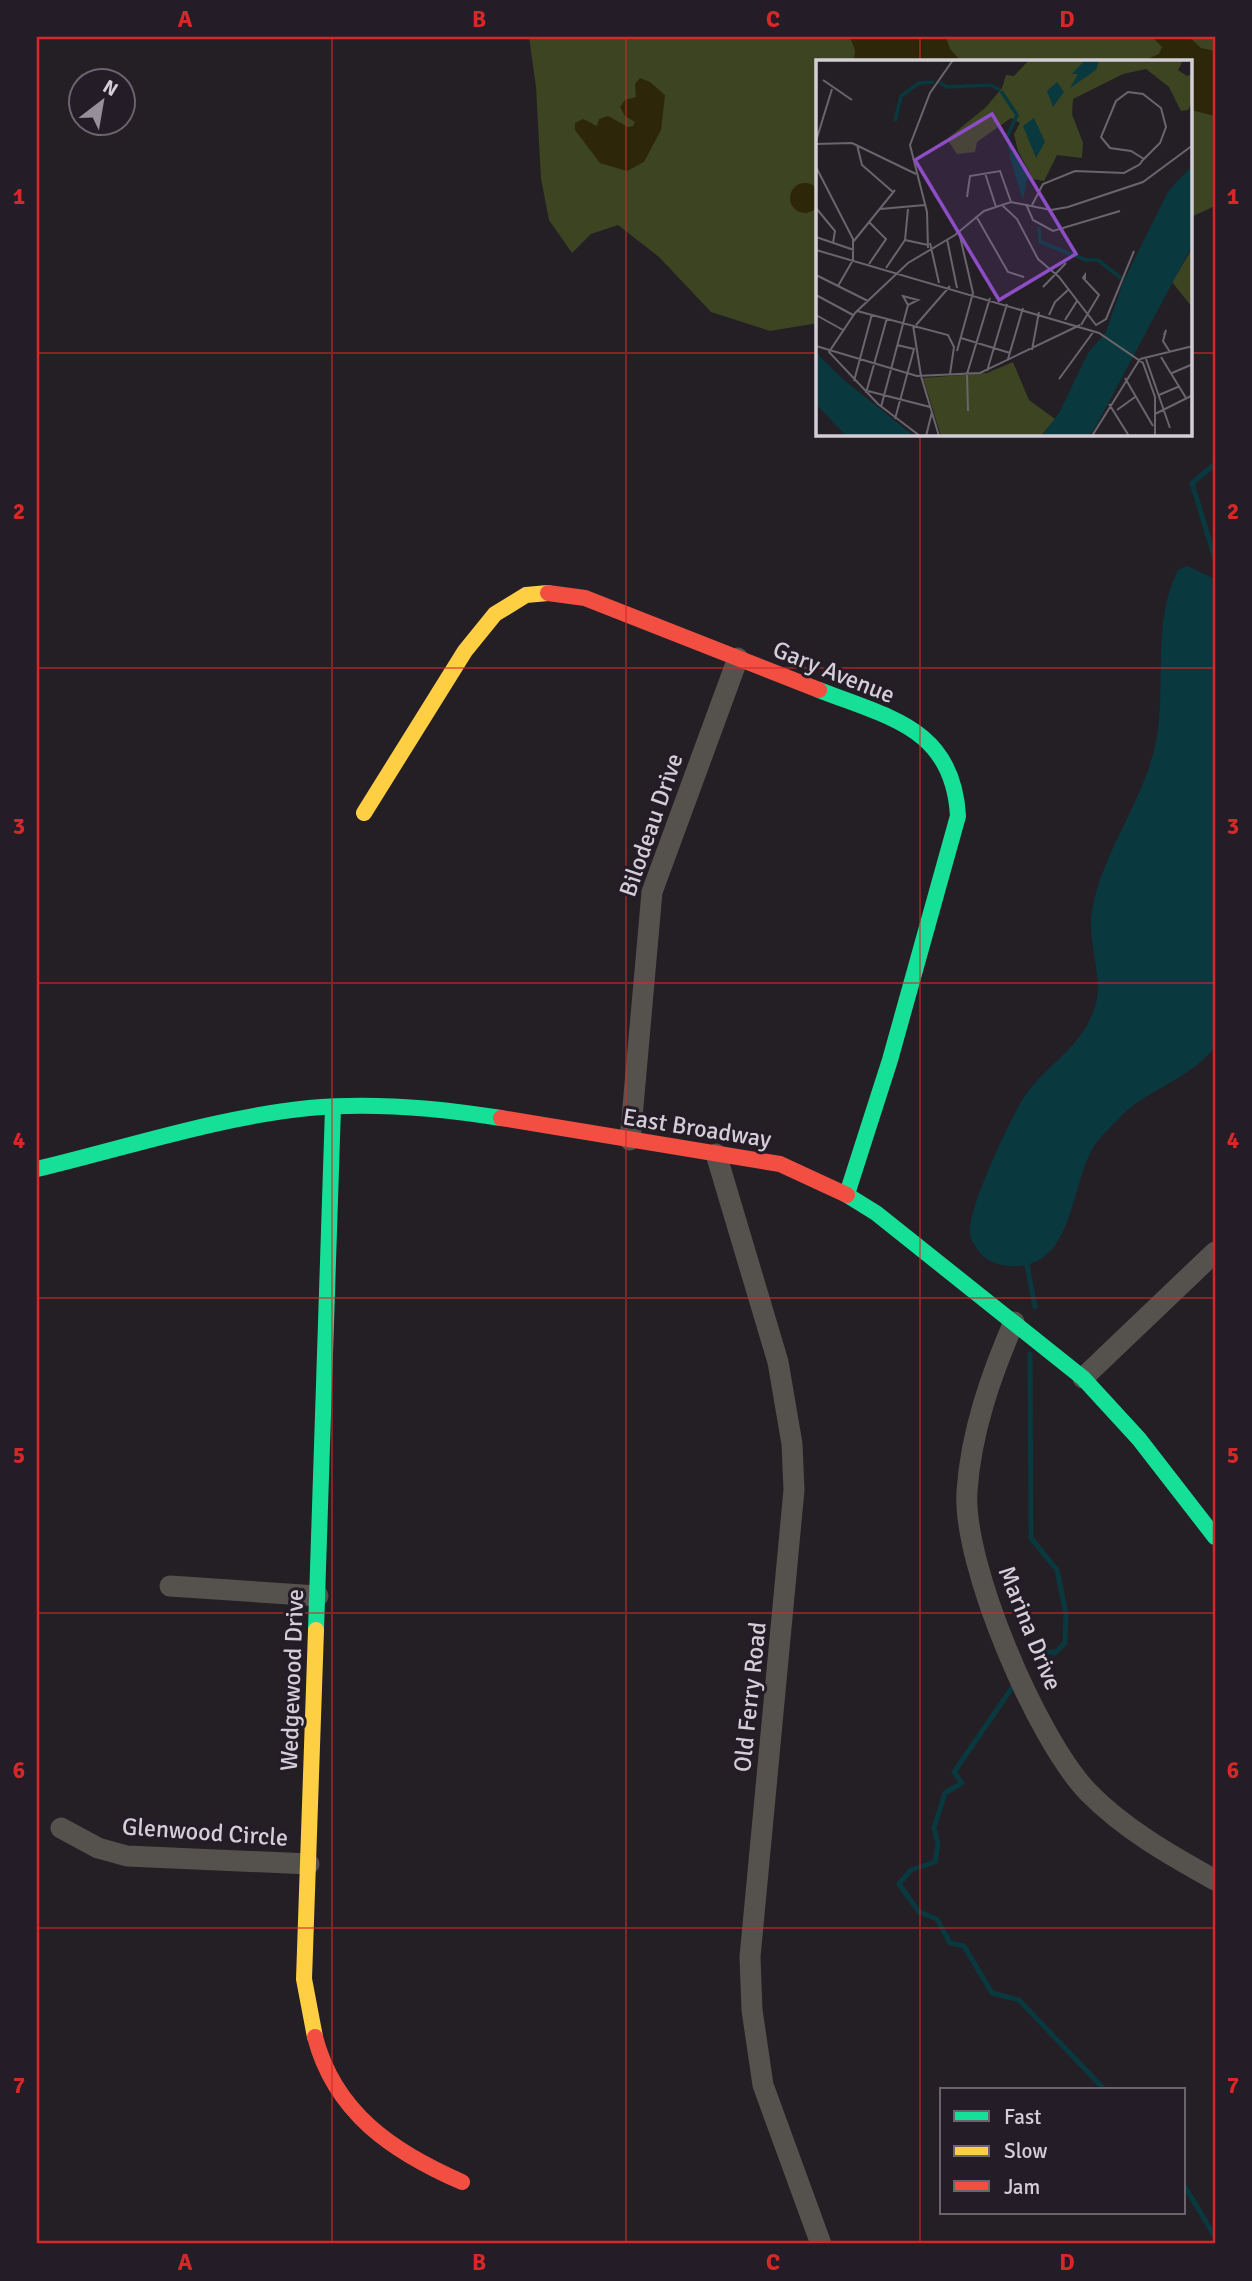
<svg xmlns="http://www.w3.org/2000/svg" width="1252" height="2281" font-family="Signika,sans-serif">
<rect width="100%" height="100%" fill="#231f25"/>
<polygon fill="#3c4422" points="529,37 1215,37 1215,206 1191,217 1191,61 818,61 818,323 770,331 711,312 659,257 618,225 591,234 572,253 549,220 541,179 536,87"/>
<g fill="#2d2609">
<polygon points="850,37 946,37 950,49 961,61 854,61 855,50"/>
<polygon points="1152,37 1189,37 1201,48 1215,51 1215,116 1191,110 1191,61 1143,61 1159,54 1162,47"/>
<polygon points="640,78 650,82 665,95 661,130 644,162 627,171 600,163 575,130 575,123 583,119 597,126 599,119 608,116 628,127 633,126 635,122 625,116 620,107 625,100 636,97 635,84"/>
<circle cx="805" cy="198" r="15"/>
</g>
<path fill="#09393e" d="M 1187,566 L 1215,579 L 1215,1047 C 1193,1075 1159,1086 1131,1107 C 1120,1116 1110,1128 1100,1138 C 1068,1174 1079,1271 1009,1266 C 997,1265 983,1260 977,1249 C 975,1245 970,1238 970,1234 C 967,1210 1008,1125 1021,1102 C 1044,1064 1083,1050 1096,1003 C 1103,977 1087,941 1092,911 C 1102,852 1144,801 1156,742 C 1167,685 1151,623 1178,570 Z"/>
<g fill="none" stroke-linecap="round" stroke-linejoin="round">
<g stroke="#09393e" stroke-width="5">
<polyline points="1215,464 1192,483 1215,559"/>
<polyline points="1026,1259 1035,1307"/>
<polyline points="1029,1648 1055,1653 1065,1643 1066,1614 1057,1570 1031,1538 1030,1354"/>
<polyline points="1014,1685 954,1772 962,1783 945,1793 934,1828 938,1844 935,1862 911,1870 899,1884 919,1912 937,1919 950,1943 964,1946 992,1993 1019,2000 1105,2090"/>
<polyline points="1184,2185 1215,2237"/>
</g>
<g stroke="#55514d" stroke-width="21">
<polyline points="630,1140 652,892 738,658"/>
<polyline points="716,1154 778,1362 792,1444 794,1490 750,1957 752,2010 763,2085 821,2244"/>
<path d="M 1014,1322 C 991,1375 971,1432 967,1491 C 962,1564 1037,1739 1088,1792 C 1124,1829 1170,1855 1215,1880"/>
<polyline points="1083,1378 1215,1252"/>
<polyline points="170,1586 318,1596"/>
<polyline points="61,1828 98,1848 127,1856 309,1864"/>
</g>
<g stroke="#16e098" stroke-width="16">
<path d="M 819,690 C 890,718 953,728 958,816 L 890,1060 L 847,1194"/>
<path d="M 37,1169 C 125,1148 219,1117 309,1108 C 372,1102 439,1108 501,1118"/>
<polyline points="847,1195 876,1213 1083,1378 1139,1439 1215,1537"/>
<polyline points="316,1630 333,1108"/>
</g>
<g stroke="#ffcf43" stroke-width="16">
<polyline points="364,813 465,651 495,614 526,595 548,593"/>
<polyline points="315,2037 304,1979 316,1630"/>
</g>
<g stroke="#f24e42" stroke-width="16">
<polyline points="548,593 585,598 819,690"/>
<polyline points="501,1118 780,1164 847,1195"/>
<path d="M 315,2037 C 335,2113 393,2152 462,2182"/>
</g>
</g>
<path fill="none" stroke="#d62828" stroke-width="2" stroke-opacity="0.55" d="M 332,37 L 332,2244M 626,37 L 626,2244M 920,37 L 920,61M 37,353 L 818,353M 1191,353 L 1215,353M 920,434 L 920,2244M 37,668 L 1215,668M 37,983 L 1215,983M 37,1298 L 1215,1298M 37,1613 L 1215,1613M 37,1928 L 1215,1928"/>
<g text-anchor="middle" stroke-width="6" stroke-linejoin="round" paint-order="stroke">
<g font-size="24" fill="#d4cfd6" stroke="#241d27">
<text transform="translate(834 672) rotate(22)" y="8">Gary Avenue</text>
<text transform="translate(651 825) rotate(-71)" y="8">Bilodeau Drive</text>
<text transform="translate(697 1128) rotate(9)" y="8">East Broadway</text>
<text transform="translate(1030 1628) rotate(68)" y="8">Marina Drive</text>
<text transform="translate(292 1680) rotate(-88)" y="8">Wedgewood Drive</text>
<text transform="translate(750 1697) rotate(-84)" y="8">Old Ferry Road</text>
<text transform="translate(205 1832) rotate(4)" y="8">Glenwood Circle</text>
</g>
</g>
<g transform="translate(816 60)">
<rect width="376" height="376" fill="#231f25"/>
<path d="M 213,0 L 367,0 L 362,10 L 371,16 L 376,14 L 376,42 L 372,50 L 365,51 L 353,27 L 330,9 L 307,14 L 257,39 L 256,54 L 267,83 L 266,98 L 241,95 L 228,121 L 217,119 L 202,91 L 198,74 L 204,63 L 195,58 L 161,82 L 159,92 L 141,94 L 131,79 L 170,47 L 186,28 L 190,15 L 198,16 ZM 376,189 L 376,247 L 356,222 ZM 197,302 L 213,340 L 239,359 L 225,376 L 125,376 L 107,318 L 171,313 Z" fill="#3c4422"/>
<path d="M 269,0 L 283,0 L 280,10 L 254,28 L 262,14 L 256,14 ZM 241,22 L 248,32 L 237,47 L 231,31 ZM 218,58 L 229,82 L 220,98 L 207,66 ZM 196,91 L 212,114 L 207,141 L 193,94 ZM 376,106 L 376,186 L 279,368 L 273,376 L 226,376 L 243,353 L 272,293 L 290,272 L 307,222 L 353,130 ZM 0,293 L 28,320 L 98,376 L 30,376 L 0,344 Z" fill="#09393e"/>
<path fill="none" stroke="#09393e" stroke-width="3.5" d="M 123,22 L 131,27 L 174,25 L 184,30M 185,31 L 201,55 L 191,77 L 195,91M 79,61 L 85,36 L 103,23 L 118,22M 223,167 L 224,182 L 270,200 L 282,200 L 305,218"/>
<path fill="none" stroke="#6a656c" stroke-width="2" d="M 7,20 L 36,40M 0,81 L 16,29M 0,84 L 36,83 L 100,114M 41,85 L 46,105 L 77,132M 0,107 L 37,179 L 37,200 L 22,226M 169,113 L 180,147M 151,137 L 154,116 L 184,111 L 195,142M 210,144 L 217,160 L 237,171 L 304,151M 186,145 L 201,159 L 222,199 L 243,217 L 280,265 L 290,259 L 318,191M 216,145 L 227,124 L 259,111 L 308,113 L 321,106 L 324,104 L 326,101 L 344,83 L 350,67 L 345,48 L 327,34 L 312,32 L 300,41 L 285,77 L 294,88 L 315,91 L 328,99M 0,148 L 19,171 L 17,183M 64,149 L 109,145M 160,156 L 192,212 L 208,217M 53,162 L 70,179 L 53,204M 0,177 L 38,190M 131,179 L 141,228M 89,180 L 92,149M 89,180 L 112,185M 37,182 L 79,130M 114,183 L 123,223M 112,188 L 111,152 L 94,85 L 114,33 L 137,0M 0,190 L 283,273 L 327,303 L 339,337 L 339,376M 70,208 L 89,180M 0,215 L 52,241M 227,227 L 250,203M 0,235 L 37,255M 41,251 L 132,275 L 138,287 L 134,314M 0,255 L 27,270M 233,255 L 239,242 L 253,229M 249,260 L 261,241M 97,265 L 105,316 L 123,376M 100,265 L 134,226M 265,265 L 283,235 L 267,218 L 269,215 L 269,219M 348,275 L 350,270 L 347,281 L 354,292M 145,278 L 194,293M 0,286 L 101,316 L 164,313 L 264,265M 216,290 L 223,252M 141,291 L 157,233 L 143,172M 345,297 L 370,338M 192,299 L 207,248M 324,299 L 377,286M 330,299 L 354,368M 171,311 L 191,244M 356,313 L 377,304M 309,318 L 337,366M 243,319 L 278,271M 38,321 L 56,254M 52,331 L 114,347M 50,333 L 71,258M 343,335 L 364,326M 293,344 L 313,376M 65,347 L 92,245 L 102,240 L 87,236 L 92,245M 301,350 L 319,337M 152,351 L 151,314 L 174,238M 339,354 L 377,335M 79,359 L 98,289 L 81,285M 104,376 L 62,344 L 13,292 L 39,253 L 92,203 L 139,175 L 168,151 L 195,142 L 235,150 L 252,147 L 327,122 L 377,85M 110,376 L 116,352M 276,376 L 324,299"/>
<path fill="#8d4dc4" fill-opacity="0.15" stroke="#8d4dc4" stroke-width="3.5" d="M 176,54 L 260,194 L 183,240 L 99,100 Z"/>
<rect width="376" height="376" fill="none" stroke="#d4cfd6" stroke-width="3.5"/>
</g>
<rect width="1252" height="2281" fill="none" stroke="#241d27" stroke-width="77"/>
<rect x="940" y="2088" width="245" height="126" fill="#241d27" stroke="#6a646d" stroke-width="2"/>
<rect x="954" y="2111" width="35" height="10" fill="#16e098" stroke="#6a646d" stroke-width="2"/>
<text x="1004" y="2124" font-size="21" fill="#d4cfd6">Fast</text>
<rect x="954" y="2146" width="35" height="10" fill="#ffcf43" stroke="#6a646d" stroke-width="2"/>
<text x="1004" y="2158" font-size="21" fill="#d4cfd6">Slow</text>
<rect x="954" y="2181" width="35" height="10" fill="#f24e42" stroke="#6a646d" stroke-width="2"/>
<text x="1004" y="2194" font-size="21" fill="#d4cfd6">Jam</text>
<g transform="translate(102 102) rotate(31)"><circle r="33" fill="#241d27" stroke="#6a646d" stroke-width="2"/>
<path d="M0-5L12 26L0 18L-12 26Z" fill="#969198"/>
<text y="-10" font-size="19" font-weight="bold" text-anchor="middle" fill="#d4cfd6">N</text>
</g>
<rect x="38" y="38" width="1176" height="2204" fill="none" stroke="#d62828" stroke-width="2.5"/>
<g font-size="23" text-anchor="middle" font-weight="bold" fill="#d62828">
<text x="185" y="27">A</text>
<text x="479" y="27">B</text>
<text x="773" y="27">C</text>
<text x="1067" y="27">D</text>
<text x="19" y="204">1</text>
<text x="1233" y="204">1</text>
<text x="19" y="519">2</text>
<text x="1233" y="519">2</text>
<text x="19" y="834">3</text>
<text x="1233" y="834">3</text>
<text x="19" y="1148">4</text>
<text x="1233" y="1148">4</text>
<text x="19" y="1463">5</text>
<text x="1233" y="1463">5</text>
<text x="19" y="1778">6</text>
<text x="1233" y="1778">6</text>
<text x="19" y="2093">7</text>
<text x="1233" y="2093">7</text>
<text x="185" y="2270">A</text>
<text x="479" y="2270">B</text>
<text x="773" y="2270">C</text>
<text x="1067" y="2270">D</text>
</g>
</svg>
